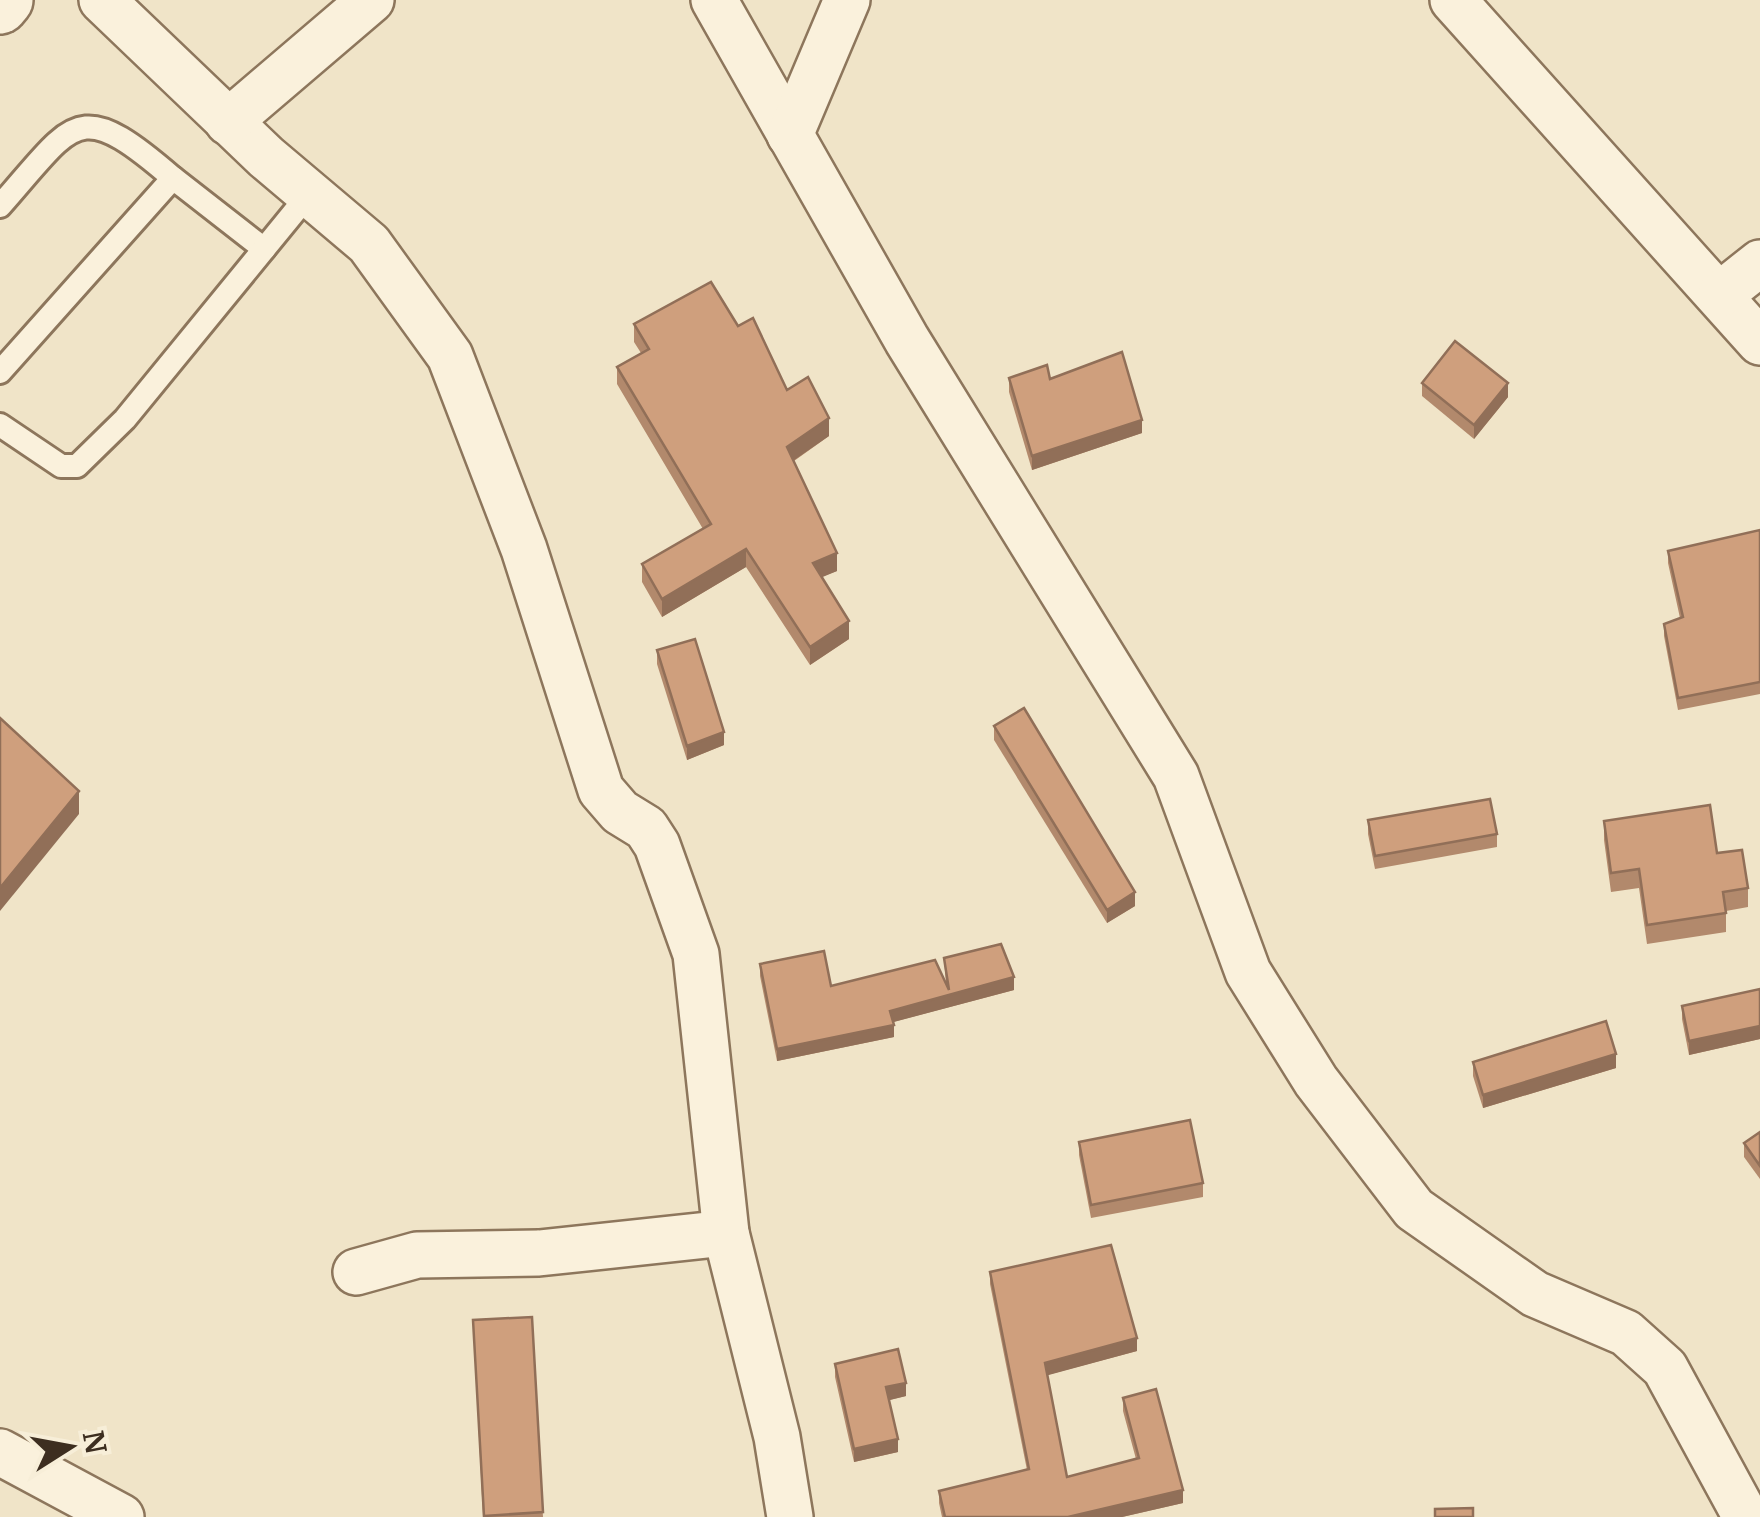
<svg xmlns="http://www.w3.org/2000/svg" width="1760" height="1517" font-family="Merriweather,serif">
<rect width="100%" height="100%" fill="#f0e4c8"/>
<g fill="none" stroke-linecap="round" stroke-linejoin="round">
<g stroke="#8d765c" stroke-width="28">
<g id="service">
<path d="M 0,206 C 75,121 77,95 173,178"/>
<polyline points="0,372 173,178 264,249"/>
<polyline points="0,425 61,466 77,466 125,419 309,194"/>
</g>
</g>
<g stroke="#8d765c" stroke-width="50">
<g id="minor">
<polyline points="102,0 266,157 369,244 450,356 524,549 601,790 620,812 646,828 657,845 696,954 726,1233 777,1437 790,1517"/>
<polyline points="714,0 907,340 1176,776 1248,972 1316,1081 1414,1209 1535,1294 1626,1333 1665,1368 1746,1517"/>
<polyline points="1453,0 1760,342"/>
<polyline points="228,122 371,0"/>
<polyline points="790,135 847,0"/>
<polyline points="1721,294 1760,263"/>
<polyline points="356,1272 417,1255 539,1253 726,1233"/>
<polyline points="0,1452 121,1517"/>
</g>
</g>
<g stroke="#8d765c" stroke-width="60">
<polyline id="tertiary" points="0,6 5,0"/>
</g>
<use href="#service" stroke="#faf1dc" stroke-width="22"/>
<use href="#minor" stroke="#faf1dc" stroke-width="45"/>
<use href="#tertiary" stroke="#faf1dc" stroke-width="55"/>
</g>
<g fill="#b2896c">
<polygon points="634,324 738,326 787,390 829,436 794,461 837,571 821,577 849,639 810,665 746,567 662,617 642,582 642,564 703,529 617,384 617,367 641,353 634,342"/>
<polygon points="1009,378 1142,433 1032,470 1009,392"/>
<polygon points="1422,383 1508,397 1474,439 1422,396"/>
<polygon points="1760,530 1760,694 1678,710 1664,636 1664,624 1680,618 1668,563 1668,551"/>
<polygon points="657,650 724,745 687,760 657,664"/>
<polygon points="994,726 1135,906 1107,923 994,740"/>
<polygon points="1368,820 1497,834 1497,847 1375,869 1368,834"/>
<polygon points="1604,821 1717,853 1748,888 1748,907 1726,911 1726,932 1647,944 1639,888 1611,892 1604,840"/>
<polygon points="944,958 1014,990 893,1022 894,1037 777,1061 760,976 760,964 831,986 946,984"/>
<polygon points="1760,989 1760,1039 1689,1055 1682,1019 1682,1006"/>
<polygon points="1473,1062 1616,1068 1483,1108 1473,1076"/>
<polygon points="1760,1132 1760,1179 1744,1157 1744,1143"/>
<polygon points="1079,1142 1203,1183 1203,1197 1091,1218 1079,1155"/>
<polygon points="990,1272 1137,1351 1047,1375 1067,1477 1136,1459 1123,1411 1123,1398 1183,1503 1122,1517 942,1517 939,1503 939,1491 1027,1470 990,1284"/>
<polygon points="532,1317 543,1517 483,1517 473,1320"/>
<polygon points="835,1364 906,1396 889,1400 898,1452 854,1462 835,1377"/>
</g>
<g fill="#916f58">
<polygon points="1508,383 1508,397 1474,439 1474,425"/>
<polygon points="829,418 829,436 787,465 787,447"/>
<polygon points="1142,420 1142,433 1032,470 1032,456"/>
<polygon points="746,549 746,567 662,617 662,599"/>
<polygon points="837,553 837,571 813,581 813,563"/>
<polygon points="849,621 849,639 810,665 810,647"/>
<polygon points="724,732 724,745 687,760 687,746"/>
<polygon points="79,791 79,814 0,911 0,888"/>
<polygon points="1135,892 1135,906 1107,923 1107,910"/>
<polygon points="1014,977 1014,990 890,1023 890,1011"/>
<polygon points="894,1025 894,1037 777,1061 777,1049"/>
<polygon points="1760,1026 1760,1039 1689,1055 1689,1041"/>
<polygon points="1616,1054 1616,1068 1483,1108 1483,1095"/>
<polygon points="1137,1338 1137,1351 1045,1376 1045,1363"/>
<polygon points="906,1383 906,1396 886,1401 886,1387"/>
<polygon points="898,1439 898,1452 854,1462 854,1449"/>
<polygon points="1183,1490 1183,1503 1122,1517 1068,1517"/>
</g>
<g fill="#cf9f7d" stroke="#916f58" stroke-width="2.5">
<polygon points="711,282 738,326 753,318 787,390 808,377 829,418 787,447 837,553 813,563 849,621 810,647 746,549 662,599 642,564 711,524 617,367 649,349 634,324"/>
<polygon points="1455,341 1508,383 1474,425 1422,383"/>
<polygon points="1122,352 1142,420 1032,456 1009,378 1047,365 1050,379"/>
<polygon points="1760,530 1760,682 1678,698 1664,624 1683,617 1668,551"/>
<polygon points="695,639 724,732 687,746 657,650"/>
<polygon points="1024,708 1135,892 1107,910 994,726"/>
<polygon points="0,718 79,791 0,888"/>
<polygon points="1490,799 1497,834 1375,856 1368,820"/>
<polygon points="1710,805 1717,853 1742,850 1748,888 1723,892 1726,913 1647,925 1639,869 1611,873 1604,821"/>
<polygon points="1001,944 1014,977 890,1011 894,1025 777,1049 760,964 824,951 831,986 935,960 949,990 944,958"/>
<polygon points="1760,989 1760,1026 1689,1041 1682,1006"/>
<polygon points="1606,1021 1616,1054 1483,1095 1473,1062"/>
<polygon points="1190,1120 1203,1183 1091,1205 1079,1142"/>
<polygon points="1760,1132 1760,1166 1744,1143"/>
<polygon points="1111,1245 1137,1338 1045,1363 1067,1477 1139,1458 1123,1398 1156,1389 1183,1490 1068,1517 945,1517 939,1491 1029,1469 990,1272"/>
<polygon points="532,1317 543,1512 484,1516 473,1320"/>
<polygon points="898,1349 906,1383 886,1387 898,1439 854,1449 835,1364"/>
<polygon points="1473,1508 1473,1517 1435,1517 1435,1509"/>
</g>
<g transform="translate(70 1447) rotate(79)" stroke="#f7eed8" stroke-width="8" paint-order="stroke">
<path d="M0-8L18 38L0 25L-18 38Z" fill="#3d2e20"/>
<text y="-15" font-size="28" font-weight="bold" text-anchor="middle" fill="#3d2e20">N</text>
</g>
</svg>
